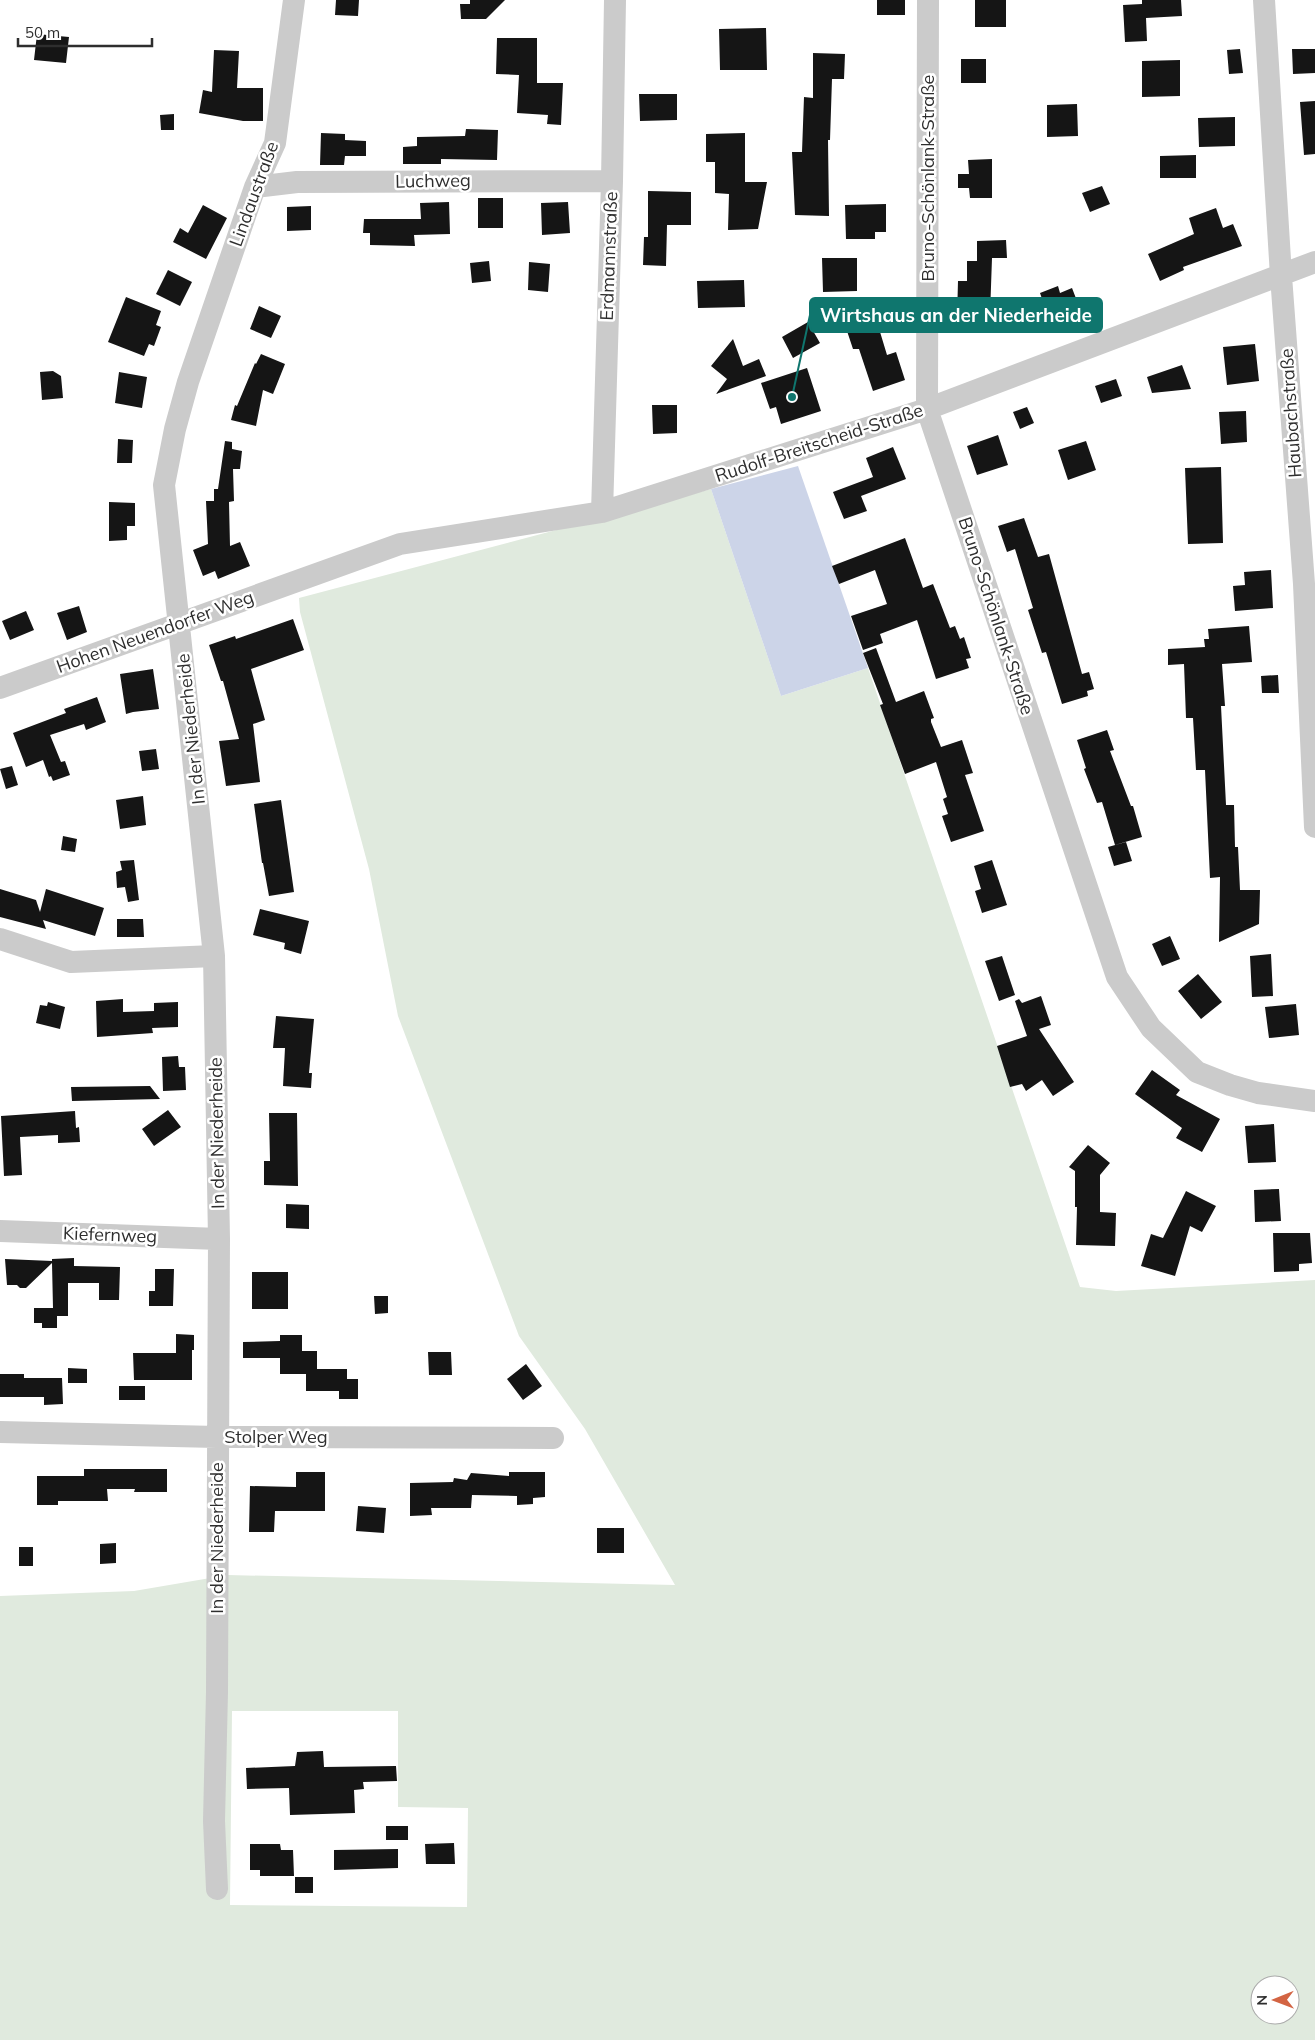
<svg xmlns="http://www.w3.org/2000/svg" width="1315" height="2040" font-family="Mulish,sans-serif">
  <rect width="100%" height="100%" fill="#fff"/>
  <!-- green -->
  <path fill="#e0eade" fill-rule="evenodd" d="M 711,489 L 781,696 L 868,668 L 1080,1287 L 1116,1291 L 1315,1280 L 1315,2040 L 0,2040 L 0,1596 L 134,1591 L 228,1575 L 675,1585 L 585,1429 L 519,1336 L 398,1016 L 369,869 L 300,612 L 299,598 ZM 232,1711 L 398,1711 L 398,1807 L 468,1808 L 467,1907 L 230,1905 ZM 1260,1985 L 1290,1985 L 1290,2015 L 1260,2015 Z"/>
  <!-- water -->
  <path fill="#ccd4e8" d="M 798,466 L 868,668 L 781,696 L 711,489 Z"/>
  <!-- building -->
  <path fill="#151515" d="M 336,0 L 359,0 L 358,16 L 335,15 Z
    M 470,0 L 505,0 L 486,19 L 461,19 L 460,4 L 470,4 Z
    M 877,0 L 905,0 L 905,15 L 877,15 Z
    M 975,0 L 1006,0 L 1006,27 L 975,27 Z
    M 1142,0 L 1181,0 L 1182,16 L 1146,18 L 1147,41 L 1125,42 L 1123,5 L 1142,4 Z
    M 766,28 L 767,70 L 720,70 L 719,29 Z
    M 37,34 L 69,37 L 66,63 L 34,60 Z
    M 497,38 L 537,38 L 537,83 L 563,83 L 561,125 L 547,124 L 548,115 L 517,113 L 519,75 L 496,74 Z
    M 1240,49 L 1243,73 L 1229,74 L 1227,50 Z
    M 1292,49 L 1315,49 L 1315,73 L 1293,74 Z
    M 214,50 L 239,51 L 237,88 L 263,88 L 263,121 L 243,121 L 199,113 L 203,90 L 212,92 Z
    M 813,53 L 845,54 L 844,79 L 832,79 L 830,140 L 828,140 L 829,216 L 795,215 L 792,152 L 802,152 L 804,97 L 813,98 Z
    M 961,59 L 986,59 L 986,83 L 961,83 Z
    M 1180,60 L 1180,96 L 1142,97 L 1142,61 Z
    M 639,94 L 677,94 L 677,120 L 640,121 Z
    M 1315,101 L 1315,154 L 1304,155 L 1300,102 Z
    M 1077,104 L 1078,136 L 1047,137 L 1047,105 Z
    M 174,114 L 174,130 L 161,130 L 160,115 Z
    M 1235,117 L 1235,146 L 1199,147 L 1198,118 Z
    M 466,129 L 498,130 L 497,160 L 441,159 L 441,164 L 403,164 L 403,147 L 417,146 L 417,137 L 465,136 Z
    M 321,133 L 345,134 L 345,140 L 366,141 L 366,156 L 345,156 L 344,165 L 320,165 Z
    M 745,133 L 745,182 L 767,182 L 758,229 L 728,230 L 729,194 L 715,193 L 715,162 L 706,162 L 706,134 Z
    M 1196,155 L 1196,178 L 1160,178 L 1160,156 Z
    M 992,159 L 992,198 L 970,198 L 969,188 L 958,188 L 958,174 L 969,174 L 968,160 Z
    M 1102,186 L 1110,204 L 1090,212 L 1082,193 Z
    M 648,191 L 691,192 L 691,225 L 667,225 L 666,266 L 643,265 L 644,237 L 648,237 Z
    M 478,198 L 503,198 L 503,228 L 478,228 Z
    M 449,202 L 450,234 L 414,235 L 415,246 L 370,245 L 370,233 L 363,233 L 364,219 L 421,219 L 420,203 Z
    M 568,202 L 570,233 L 542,235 L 541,203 Z
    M 886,204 L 886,232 L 875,232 L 875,239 L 846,239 L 845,205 Z
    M 203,205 L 227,218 L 206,259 L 173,242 L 180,228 L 188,233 Z
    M 311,206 L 311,230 L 287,231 L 287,207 Z
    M 1216,208 L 1223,228 L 1233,224 L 1242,246 L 1183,267 L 1184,270 L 1160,281 L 1148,254 L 1194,234 L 1189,218 Z
    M 1006,240 L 1007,258 L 992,258 L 990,315 L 989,315 L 988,319 L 957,318 L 958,281 L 967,281 L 967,261 L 977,261 L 977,241 Z
    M 822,258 L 857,258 L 857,291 L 823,292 Z
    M 489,261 L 491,281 L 472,283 L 470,263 Z
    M 529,262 L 550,264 L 548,292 L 528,290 Z
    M 168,270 L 192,282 L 180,306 L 156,294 Z
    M 744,280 L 745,307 L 698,308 L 697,281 Z
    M 1058,286 L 1060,293 L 1072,288 L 1082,314 L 1051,325 L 1040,293 Z
    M 126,297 L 161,311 L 156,325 L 161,327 L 154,346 L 149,344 L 144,356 L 108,342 Z
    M 259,306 L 281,316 L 271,338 L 250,329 Z
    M 874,312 L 887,355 L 896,352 L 905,380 L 873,391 L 859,349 L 853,349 L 844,322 Z
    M 808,322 L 820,343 L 793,358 L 782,337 Z
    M 733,339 L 743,366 L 759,359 L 766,376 L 716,394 L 727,379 L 711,366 Z
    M 1255,344 L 1259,381 L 1227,385 L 1223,347 Z
    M 261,354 L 285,364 L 273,394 L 263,390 L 256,426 L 231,420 L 235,405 L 237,406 L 255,363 L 256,364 Z
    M 1182,365 L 1191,389 L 1152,393 L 1147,377 Z
    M 807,368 L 821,411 L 781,424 L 776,407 L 770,409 L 761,383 Z
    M 53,371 L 61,376 L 63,398 L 42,400 L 40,372 Z
    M 119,372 L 147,377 L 142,408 L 115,403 Z
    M 1116,379 L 1122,396 L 1101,403 L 1095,386 Z
    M 652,405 L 677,405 L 677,433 L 653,434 Z
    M 1027,407 L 1034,423 L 1020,429 L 1013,412 Z
    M 1246,411 L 1247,442 L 1221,444 L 1219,412 Z
    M 998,435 L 1008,465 L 977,475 L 967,446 Z
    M 118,439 L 133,440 L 132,463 L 117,463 Z
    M 225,441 L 232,442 L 232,449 L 242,451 L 240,469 L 233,469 L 234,501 L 229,502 L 230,546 L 240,542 L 250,566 L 218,579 L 215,571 L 203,576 L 193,550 L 208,544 L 206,501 L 214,501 L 214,489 L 218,489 Z
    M 1086,441 L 1096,470 L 1068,480 L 1058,450 Z
    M 893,447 L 906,479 L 861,496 L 867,511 L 844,519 L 833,492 L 873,477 L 866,458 Z
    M 1221,467 L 1223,543 L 1188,544 L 1185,468 Z
    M 109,502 L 135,503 L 135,526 L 127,526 L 127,540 L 109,541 Z
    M 1024,518 L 1038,557 L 1049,554 L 1082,674 L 1089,672 L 1094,689 L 1087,691 L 1088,696 L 1062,704 L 1046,652 L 1042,653 L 1028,610 L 1033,608 L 1015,549 L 1007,552 L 998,526 Z
    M 905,538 L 923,588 L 933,584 L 950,628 L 955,626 L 960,639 L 964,637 L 971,658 L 966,659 L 969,668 L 936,679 L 917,620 L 880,634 L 883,643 L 863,650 L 851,616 L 887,604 L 875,570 L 839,584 L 832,566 Z
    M 1271,570 L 1273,608 L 1235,611 L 1233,586 L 1245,585 L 1244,572 Z
    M 79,606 L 87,632 L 67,640 L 57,613 Z
    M 26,611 L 34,630 L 10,640 L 2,621 Z
    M 293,619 L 304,650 L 251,669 L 265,720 L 253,724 L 260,782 L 226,786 L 219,741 L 239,739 L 223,681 L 221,681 L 209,645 L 235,636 L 236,639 Z
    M 1249,626 L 1252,662 L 1222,664 L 1225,706 L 1221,706 L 1226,805 L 1234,805 L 1235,847 L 1238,847 L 1240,890 L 1260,890 L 1259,924 L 1219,942 L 1220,877 L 1210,878 L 1205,770 L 1196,770 L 1193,718 L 1186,718 L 1184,664 L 1168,665 L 1168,649 L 1205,647 L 1204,639 L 1209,639 L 1208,629 Z
    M 876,648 L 896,702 L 924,691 L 934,718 L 931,719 L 931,722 L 941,747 L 962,740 L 973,773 L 965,775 L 984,831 L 951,842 L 942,816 L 948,814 L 943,799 L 947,797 L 936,762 L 905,774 L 880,705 L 883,704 L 863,653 Z
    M 153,669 L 159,709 L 133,712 L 126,714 L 120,674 Z
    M 1278,675 L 1279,693 L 1262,693 L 1261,676 Z
    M 97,697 L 106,722 L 86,730 L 84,724 L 50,735 L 61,762 L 65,761 L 70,775 L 53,781 L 51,776 L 49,777 L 43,760 L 26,767 L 13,733 L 66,713 L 64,709 Z
    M 1107,730 L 1114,750 L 1110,751 L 1131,806 L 1133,806 L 1142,837 L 1115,845 L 1102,802 L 1097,803 L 1084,769 L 1086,768 L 1077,740 Z
    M 156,749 L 159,769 L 142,771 L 139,751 Z
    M 12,766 L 18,785 L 6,789 L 0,769 Z
    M 143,796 L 146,825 L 120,829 L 116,800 Z
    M 281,800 L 294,892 L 269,896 L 263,863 L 262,863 L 254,804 Z
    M 63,836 L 77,839 L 75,852 L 61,850 Z
    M 1126,842 L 1132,861 L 1114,866 L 1108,847 Z
    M 134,860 L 139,900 L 128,902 L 125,887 L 117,888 L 116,872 L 122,870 L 120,861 Z
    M 992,860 L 1007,905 L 982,913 L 975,891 L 981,889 L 974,866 Z
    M 0,889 L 36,900 L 40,912 L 46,889 L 104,908 L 95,936 L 43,920 L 46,929 L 0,917 Z
    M 260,909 L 309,921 L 301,954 L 284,949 L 285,943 L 253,935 Z
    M 117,919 L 143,919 L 144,937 L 117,937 Z
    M 1170,936 L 1180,959 L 1162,966 L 1152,944 Z
    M 1271,954 L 1273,996 L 1252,997 L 1250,956 Z
    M 1002,956 L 1015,995 L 999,1001 L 985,961 Z
    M 1198,974 L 1222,1002 L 1201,1019 L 1178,991 Z
    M 1041,996 L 1051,1025 L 1039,1029 L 1074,1082 L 1053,1096 L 1042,1080 L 1026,1091 L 1022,1084 L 1010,1087 L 997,1046 L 1027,1036 L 1015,1001 L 1019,999 L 1022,1003 Z
    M 123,999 L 123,1012 L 154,1011 L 154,1003 L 178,1002 L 178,1027 L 152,1028 L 153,1033 L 97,1037 L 96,1001 Z
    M 48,1002 L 65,1007 L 60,1029 L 36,1023 L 40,1005 L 47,1006 Z
    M 1296,1004 L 1299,1035 L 1269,1038 L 1265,1007 Z
    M 276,1016 L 314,1019 L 309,1073 L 312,1073 L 311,1088 L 283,1086 L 285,1048 L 273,1048 Z
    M 178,1056 L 179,1067 L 185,1067 L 186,1090 L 163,1091 L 162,1057 Z
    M 1152,1070 L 1180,1090 L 1176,1095 L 1220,1119 L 1202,1152 L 1176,1138 L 1182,1128 L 1135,1094 Z
    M 150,1086 L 160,1099 L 72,1101 L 71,1087 Z
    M 168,1110 L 181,1127 L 154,1146 L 142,1129 Z
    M 75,1111 L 76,1128 L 79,1127 L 80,1142 L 58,1143 L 58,1135 L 20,1137 L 22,1175 L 4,1176 L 1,1116 Z
    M 269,1113 L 297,1113 L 298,1186 L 264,1185 L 264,1161 L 270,1161 Z
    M 1274,1124 L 1276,1162 L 1248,1163 L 1245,1126 Z
    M 1088,1145 L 1110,1163 L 1100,1175 L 1100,1212 L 1116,1213 L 1115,1246 L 1076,1245 L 1077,1207 L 1075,1207 L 1075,1171 L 1069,1167 Z
    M 1279,1189 L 1281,1221 L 1255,1222 L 1254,1190 Z
    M 1186,1191 L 1216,1206 L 1202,1232 L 1190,1226 L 1175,1276 L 1141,1266 L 1151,1234 L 1163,1238 Z
    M 286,1204 L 309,1205 L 309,1229 L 286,1228 Z
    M 1273,1233 L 1310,1233 L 1312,1263 L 1299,1264 L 1299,1271 L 1274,1272 Z
    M 74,1258 L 74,1266 L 120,1267 L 119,1300 L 99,1300 L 99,1283 L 68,1283 L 68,1316 L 57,1316 L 57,1328 L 42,1328 L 42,1323 L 34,1323 L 34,1308 L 53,1308 L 52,1263 L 26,1288 L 20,1288 L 17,1285 L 7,1285 L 5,1259 L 52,1261 L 52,1259 Z
    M 155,1269 L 174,1269 L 173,1306 L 149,1306 L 149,1291 L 155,1291 Z
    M 252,1272 L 288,1272 L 288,1309 L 252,1309 Z
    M 374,1296 L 388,1296 L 388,1313 L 375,1314 Z
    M 176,1334 L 194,1335 L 194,1350 L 192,1350 L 192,1380 L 134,1380 L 133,1353 L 176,1353 Z
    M 280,1335 L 302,1335 L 302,1351 L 317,1351 L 317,1369 L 347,1369 L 347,1379 L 358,1379 L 358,1399 L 339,1399 L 339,1391 L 306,1391 L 306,1374 L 280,1374 L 280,1358 L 243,1358 L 243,1342 L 280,1341 Z
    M 428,1352 L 451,1352 L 452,1375 L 429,1375 Z
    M 526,1364 L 542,1386 L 523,1400 L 507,1379 Z
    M 68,1368 L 87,1369 L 87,1383 L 68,1383 Z
    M 0,1374 L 24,1374 L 24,1378 L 62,1378 L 63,1404 L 44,1405 L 44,1397 L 0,1397 Z
    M 119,1386 L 145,1386 L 145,1400 L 119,1400 Z
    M 84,1469 L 167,1469 L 167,1492 L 134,1492 L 135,1489 L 107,1489 L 108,1501 L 58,1501 L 58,1505 L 37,1505 L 37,1476 L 84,1476 Z
    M 296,1472 L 325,1472 L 325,1511 L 275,1511 L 274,1532 L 249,1532 L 250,1486 L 296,1487 Z
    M 509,1472 L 545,1472 L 545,1497 L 533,1498 L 533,1504 L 517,1505 L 517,1496 L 472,1495 L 471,1508 L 431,1508 L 432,1515 L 410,1516 L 410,1483 L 453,1482 L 454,1478 L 467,1480 L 471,1473 L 509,1476 Z
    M 358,1506 L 386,1508 L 384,1533 L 356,1531 Z
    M 597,1528 L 624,1528 L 624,1553 L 597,1553 Z
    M 116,1543 L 116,1563 L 100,1564 L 100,1544 Z
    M 19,1547 L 33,1547 L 33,1566 L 19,1566 Z
    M 323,1751 L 324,1767 L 396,1766 L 397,1781 L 363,1782 L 364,1789 L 354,1790 L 355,1813 L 290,1815 L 289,1788 L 247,1789 L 246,1768 L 295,1766 L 297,1752 Z
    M 386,1826 L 408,1826 L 408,1840 L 386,1840 Z
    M 454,1843 L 455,1864 L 426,1864 L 425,1844 Z
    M 250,1844 L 280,1844 L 281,1850 L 293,1850 L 294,1876 L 260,1876 L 260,1870 L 250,1870 Z
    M 398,1849 L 398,1868 L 334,1870 L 334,1850 Z
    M 295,1877 L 313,1877 L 313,1893 L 295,1893 Z"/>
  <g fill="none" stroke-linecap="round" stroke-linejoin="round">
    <!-- minor -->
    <path stroke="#cbcbcb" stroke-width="22" d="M 928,0 L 927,409 L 1117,977 L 1151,1028 L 1197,1072 L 1230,1085 L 1258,1093 L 1315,1101
      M 1264,0 L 1281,276 L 1304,584 L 1315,827
      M 255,187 L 297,182 L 612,181
      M 602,512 L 612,181 L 615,0
      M 0,688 L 400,544 L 602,512 L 927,409 L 1315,262
      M 0,939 L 71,962 L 214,956
      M 0,1231 L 219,1239
      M 0,1432 L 217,1437 L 553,1438
      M 217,1889 L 214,1821 L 217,1692 L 219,1239 L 214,956 L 164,485 L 175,429 L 188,382 L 255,187 L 275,143 L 294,0"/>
  </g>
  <g text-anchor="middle" stroke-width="5" stroke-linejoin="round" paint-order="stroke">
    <!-- street labels -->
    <g font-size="18" fill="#2e2e2e" stroke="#fff">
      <text transform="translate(928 178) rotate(-90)" y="6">Bruno-Schönlank-Straße</text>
      <text transform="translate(433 181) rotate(-1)" y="6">Luchweg</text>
      <text transform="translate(254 194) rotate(-70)" y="6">Lindaustraße</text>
      <text transform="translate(609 256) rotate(-88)" y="6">Erdmannstraße</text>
      <text transform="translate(1291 413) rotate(-94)" y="6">Haubachstraße</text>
      <text transform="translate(819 443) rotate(-18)" y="6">Rudolf-Breitscheid-Straße</text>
      <text transform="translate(996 616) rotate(72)" y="6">Bruno-Schönlank-Straße</text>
      <text transform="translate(155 632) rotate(-20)" y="6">Hohen Neuendorfer Weg</text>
      <text transform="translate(191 729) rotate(-96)" y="6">In der Niederheide</text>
      <text transform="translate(217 1133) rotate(-91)" y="6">In der Niederheide</text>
      <text transform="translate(110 1235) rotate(2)" y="6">Kiefernweg</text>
      <text x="276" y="1443">Stolper Weg</text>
      <text transform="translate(217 1538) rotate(-90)" y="6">In der Niederheide</text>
    </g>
  </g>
  <!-- callouts -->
  <path fill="none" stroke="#0f766e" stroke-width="2" d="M792 397L810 315"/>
  <circle fill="#0f766e" stroke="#fff" stroke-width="2" cx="792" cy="397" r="5"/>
  <rect fill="#0f766e" stroke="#0f766e" stroke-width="2" x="810" y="298" width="292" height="34" rx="5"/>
  <g font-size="19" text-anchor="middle" font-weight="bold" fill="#fff">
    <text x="956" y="322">Wirtshaus an der Niederheide</text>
  </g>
  <!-- north arrow -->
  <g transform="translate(1275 2000) rotate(269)"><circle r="24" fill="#ffffff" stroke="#ababab"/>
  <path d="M0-4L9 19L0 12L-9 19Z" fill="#d36443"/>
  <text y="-8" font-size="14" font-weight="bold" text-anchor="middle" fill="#2e2e2e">N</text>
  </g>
  <!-- scale -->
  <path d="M18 38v8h134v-8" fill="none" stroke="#2e2e2e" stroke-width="2.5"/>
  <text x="25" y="38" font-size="15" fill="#2e2e2e" stroke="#ffffff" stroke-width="4" paint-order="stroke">50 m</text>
</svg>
